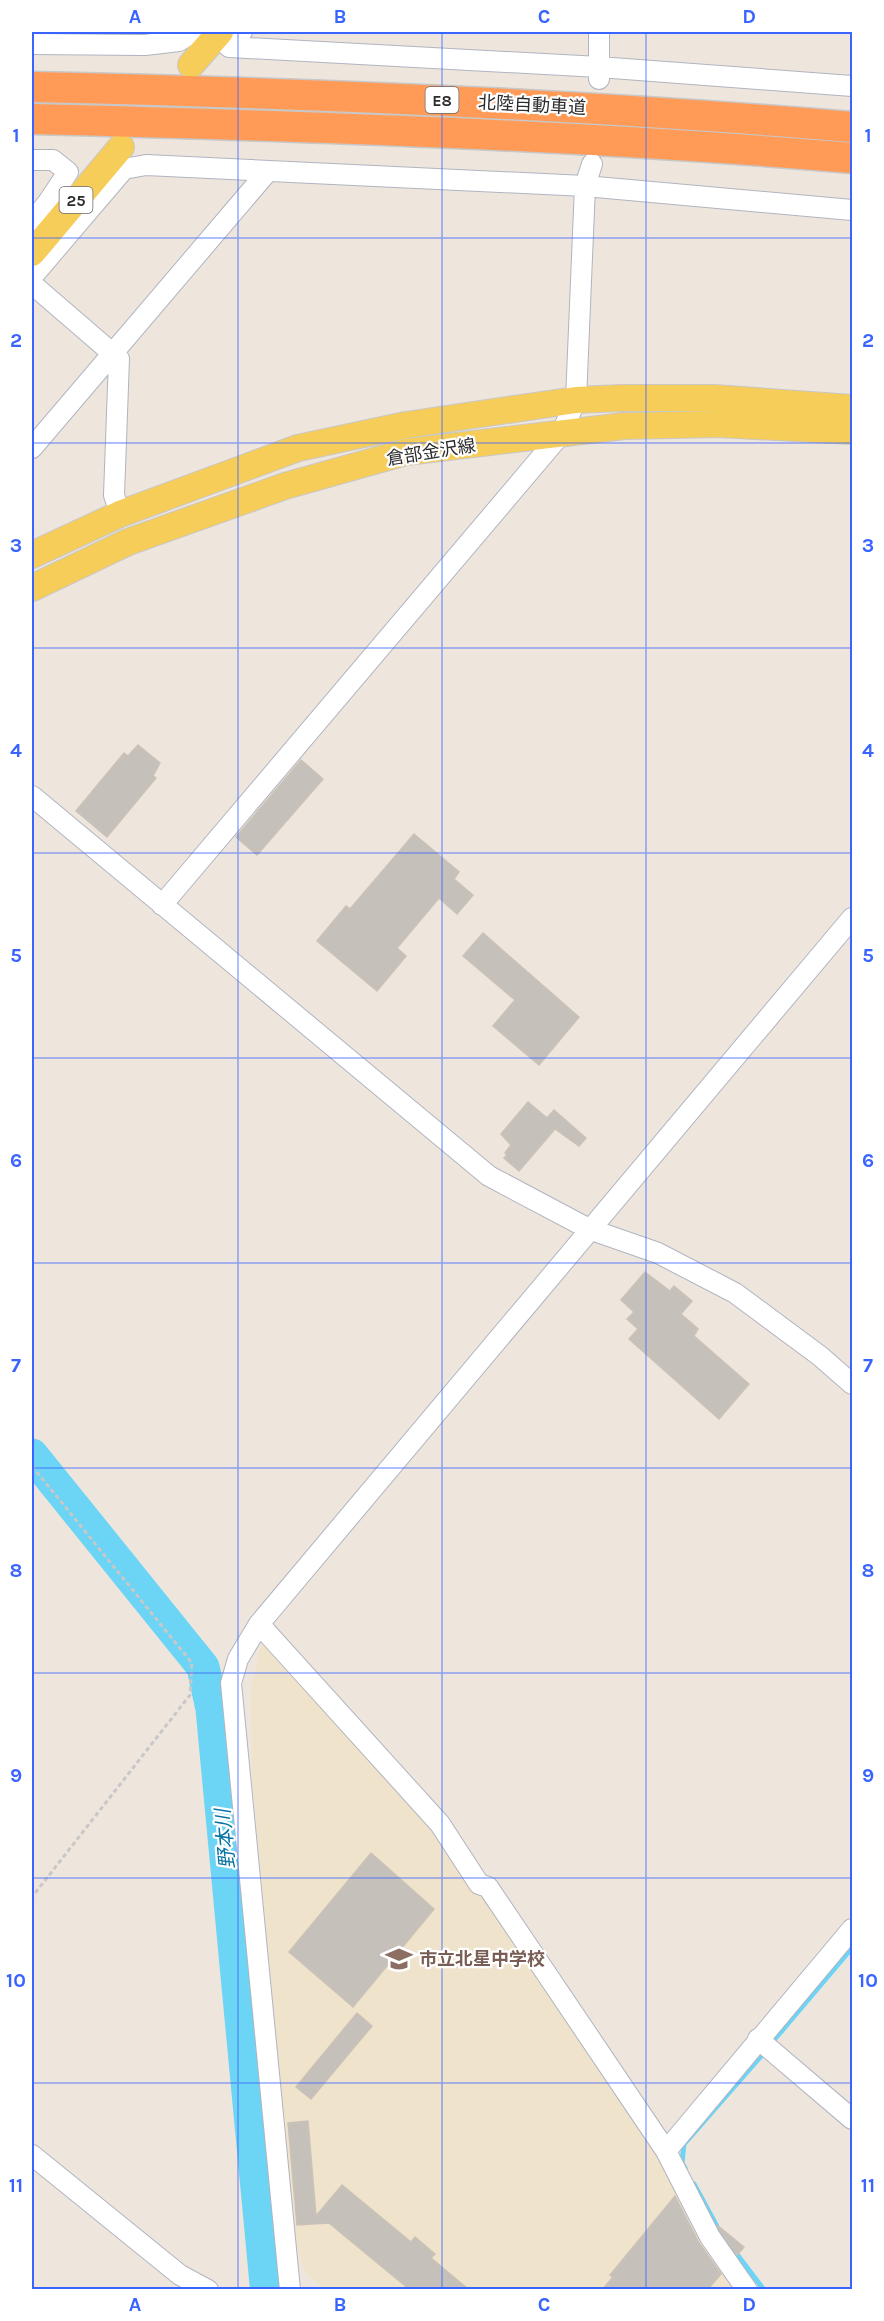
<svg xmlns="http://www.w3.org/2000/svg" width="884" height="2321" font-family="Karla,'Noto Sans JP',sans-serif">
  <rect width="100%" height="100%" fill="#eee6dd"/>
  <!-- education -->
  <path fill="#f0e3cc" d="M 268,1644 L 427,1820 L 483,1894 L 660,2150 L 741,2289 L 326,2290 L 307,2274 L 301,2262 L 295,2237 L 252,1777 L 251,1686 L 261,1645 Z"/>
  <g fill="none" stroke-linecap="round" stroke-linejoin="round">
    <!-- stream -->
    <path stroke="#6cd4f4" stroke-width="5" d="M 774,2040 L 852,1948
      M 685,2168 L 682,2163 L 684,2144 L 761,2056
      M 694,2184 L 720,2232 L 764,2290"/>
    <!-- river -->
    <path stroke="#6cd4f4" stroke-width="33" d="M 32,1455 L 203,1667 L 212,1709 L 266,2284"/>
  </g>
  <!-- building -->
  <path fill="#c6c0ba" stroke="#cac2b7" stroke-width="1.5" d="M 138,745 L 160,763 L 153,776 L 156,778 L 107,837 L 76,811 L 124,753 L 128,756 Z
    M 301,760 L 323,779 L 257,855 L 236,837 Z
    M 414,834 L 459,872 L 454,879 L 473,895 L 457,914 L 439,898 L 397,948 L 406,956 L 377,991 L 317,941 L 346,906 L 350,909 Z
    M 483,933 L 579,1017 L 539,1065 L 493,1026 L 515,1000 L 463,956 Z
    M 528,1102 L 547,1118 L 554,1110 L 586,1138 L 579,1146 L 555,1129 L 519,1171 L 504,1158 L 507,1155 L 505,1153 L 511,1145 L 501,1134 Z
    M 645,1272 L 670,1291 L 674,1286 L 692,1301 L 681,1314 L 698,1329 L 694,1336 L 749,1384 L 719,1419 L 629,1339 L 638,1329 L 627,1319 L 634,1312 L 621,1300 Z
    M 371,1853 L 434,1909 L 353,2007 L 289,1952 Z
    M 357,2013 L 372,2026 L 311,2099 L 296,2087 Z
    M 308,2121 L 316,2216 L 342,2185 L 411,2242 L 415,2237 L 435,2254 L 431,2258 L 468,2289 L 409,2289 L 329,2223 L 297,2225 L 288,2123 Z
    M 675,2196 L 699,2243 L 721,2274 L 708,2289 L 603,2289 L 613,2277 L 610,2275 Z
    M 717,2225 L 744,2247 L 737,2255 L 720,2231 Z"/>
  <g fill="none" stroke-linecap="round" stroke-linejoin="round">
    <defs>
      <path id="minor" d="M 242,32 L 229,47 L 599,67 L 852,86
        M 32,44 L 145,45 L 179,41 L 193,32
        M 599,79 L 599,32
        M 32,160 L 53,160 L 68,172 L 48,202 L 32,222
        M 32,277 L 124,169 L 146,165 L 585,186 L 852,210
        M 32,284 L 119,359 L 114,495 L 120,514
        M 32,448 L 268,171
        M 32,796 L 489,1176 L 589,1229 L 658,1253 L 735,1293 L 820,1356 L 852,1384
        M 162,905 L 561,434 L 576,400 L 585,186 L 592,164
        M 259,1624 L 440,1824 L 479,1884 L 488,1887 L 666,2151 L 710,2237 L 747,2290
        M 758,2039 L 852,2119
        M 666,2151 L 852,1929
        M 32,2155 L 180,2275 L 208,2290
        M 290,2290 L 231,1683 L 238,1659 L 259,1624 L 852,918"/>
      <path id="major" d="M 191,65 L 220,32
        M 32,253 L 121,147
        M 32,555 L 120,514 L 298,448 L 406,425 L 576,400 L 622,398 L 714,398 L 852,408
        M 32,588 L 128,542 L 285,486 L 406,452 L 624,426 L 718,424 L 852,431"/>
      <path id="highway" d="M 32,87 C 306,93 579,104 852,127
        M 32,119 C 305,126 579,135 852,158"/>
    </defs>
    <!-- minor casing -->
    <use href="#minor" stroke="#b1b4c0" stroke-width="22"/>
    <!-- major casing -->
    <use href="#major" stroke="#c8c8c8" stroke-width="28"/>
    <!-- highway casing -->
    <use href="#highway" stroke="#c8c8c8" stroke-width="33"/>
    <!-- path -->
    <path stroke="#c8c8c8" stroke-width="3" stroke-dasharray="4.5 3" stroke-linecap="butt" d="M 32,1466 L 192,1663 L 190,1695 L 32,1897"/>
    <!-- minor -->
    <use href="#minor" stroke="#fff" stroke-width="20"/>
    <!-- major -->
    <use href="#major" stroke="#f7cd59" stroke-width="26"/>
    <!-- highway -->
    <use href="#highway" stroke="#ff9b57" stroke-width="30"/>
  </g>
  <!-- grid -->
  <path fill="none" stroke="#3964ff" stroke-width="1.5" stroke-opacity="0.55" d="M 238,32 L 238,2290M 442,32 L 442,2290M 646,32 L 646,2290M 32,238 L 852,238M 32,443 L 852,443M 32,648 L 852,648M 32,853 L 852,853M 32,1058 L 852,1058M 32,1263 L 852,1263M 32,1468 L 852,1468M 32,1673 L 852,1673M 32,1878 L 852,1878M 32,2083 L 852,2083"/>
  <!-- icons -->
  <defs>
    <symbol id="school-bare" viewBox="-9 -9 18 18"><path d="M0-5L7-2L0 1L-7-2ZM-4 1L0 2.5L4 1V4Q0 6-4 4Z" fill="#8d6e63" stroke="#fff" stroke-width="2.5" paint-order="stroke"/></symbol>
  </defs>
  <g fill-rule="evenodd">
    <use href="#school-bare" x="380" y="1940" width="38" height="38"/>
  </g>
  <g text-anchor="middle" stroke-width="4.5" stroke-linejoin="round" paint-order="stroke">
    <!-- shield labels -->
    <g fill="#fff" stroke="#6b6b6b" stroke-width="1.5">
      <rect x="425.5" y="87" width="33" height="26" rx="4.5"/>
      <rect x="59.5" y="187" width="33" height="26" rx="4.5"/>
    </g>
    <g font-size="16" font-weight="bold" fill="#2c2c2c">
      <text x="442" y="106">E8</text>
      <text x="76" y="206">25</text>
    </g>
    <!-- street labels -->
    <g font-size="18" fill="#2c2c2c" stroke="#fff">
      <text transform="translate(532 105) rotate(3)" y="6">北陸自動車道</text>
      <text transform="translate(431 452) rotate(-9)" y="6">倉部金沢線</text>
    </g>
    <!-- education labels -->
    <g font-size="18" font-weight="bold" fill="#785e54" stroke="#fff" text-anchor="start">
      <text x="419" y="1965">市立北星中学校</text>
    </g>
    <!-- water labels -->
    <g font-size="20" font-style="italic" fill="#0773a4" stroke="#fff">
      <text transform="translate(225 1839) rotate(-95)" y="7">野本川</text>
    </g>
  </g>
  <!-- border -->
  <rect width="884" height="2321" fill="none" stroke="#ffffff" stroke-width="66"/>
  <rect x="33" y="33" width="818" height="2255" fill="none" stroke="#3964ff" stroke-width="2"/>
  <g font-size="20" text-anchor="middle" font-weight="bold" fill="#3964ff">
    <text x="135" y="23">A</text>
    <text x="340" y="23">B</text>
    <text x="544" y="23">C</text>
    <text x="749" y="23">D</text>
    <text x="16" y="142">1</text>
    <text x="868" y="142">1</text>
    <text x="16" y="347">2</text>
    <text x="868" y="347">2</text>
    <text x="16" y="552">3</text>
    <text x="868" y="552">3</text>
    <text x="16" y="757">4</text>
    <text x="868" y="757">4</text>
    <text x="16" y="962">5</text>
    <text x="868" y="962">5</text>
    <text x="16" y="1167">6</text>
    <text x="868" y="1167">6</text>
    <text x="16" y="1372">7</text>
    <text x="868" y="1372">7</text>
    <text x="16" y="1577">8</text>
    <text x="868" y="1577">8</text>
    <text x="16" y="1782">9</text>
    <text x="868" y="1782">9</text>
    <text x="16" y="1987">10</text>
    <text x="868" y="1987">10</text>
    <text x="16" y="2192">11</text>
    <text x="868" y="2192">11</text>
    <text x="135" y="2311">A</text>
    <text x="340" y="2311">B</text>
    <text x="544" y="2311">C</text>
    <text x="749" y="2311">D</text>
  </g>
</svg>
